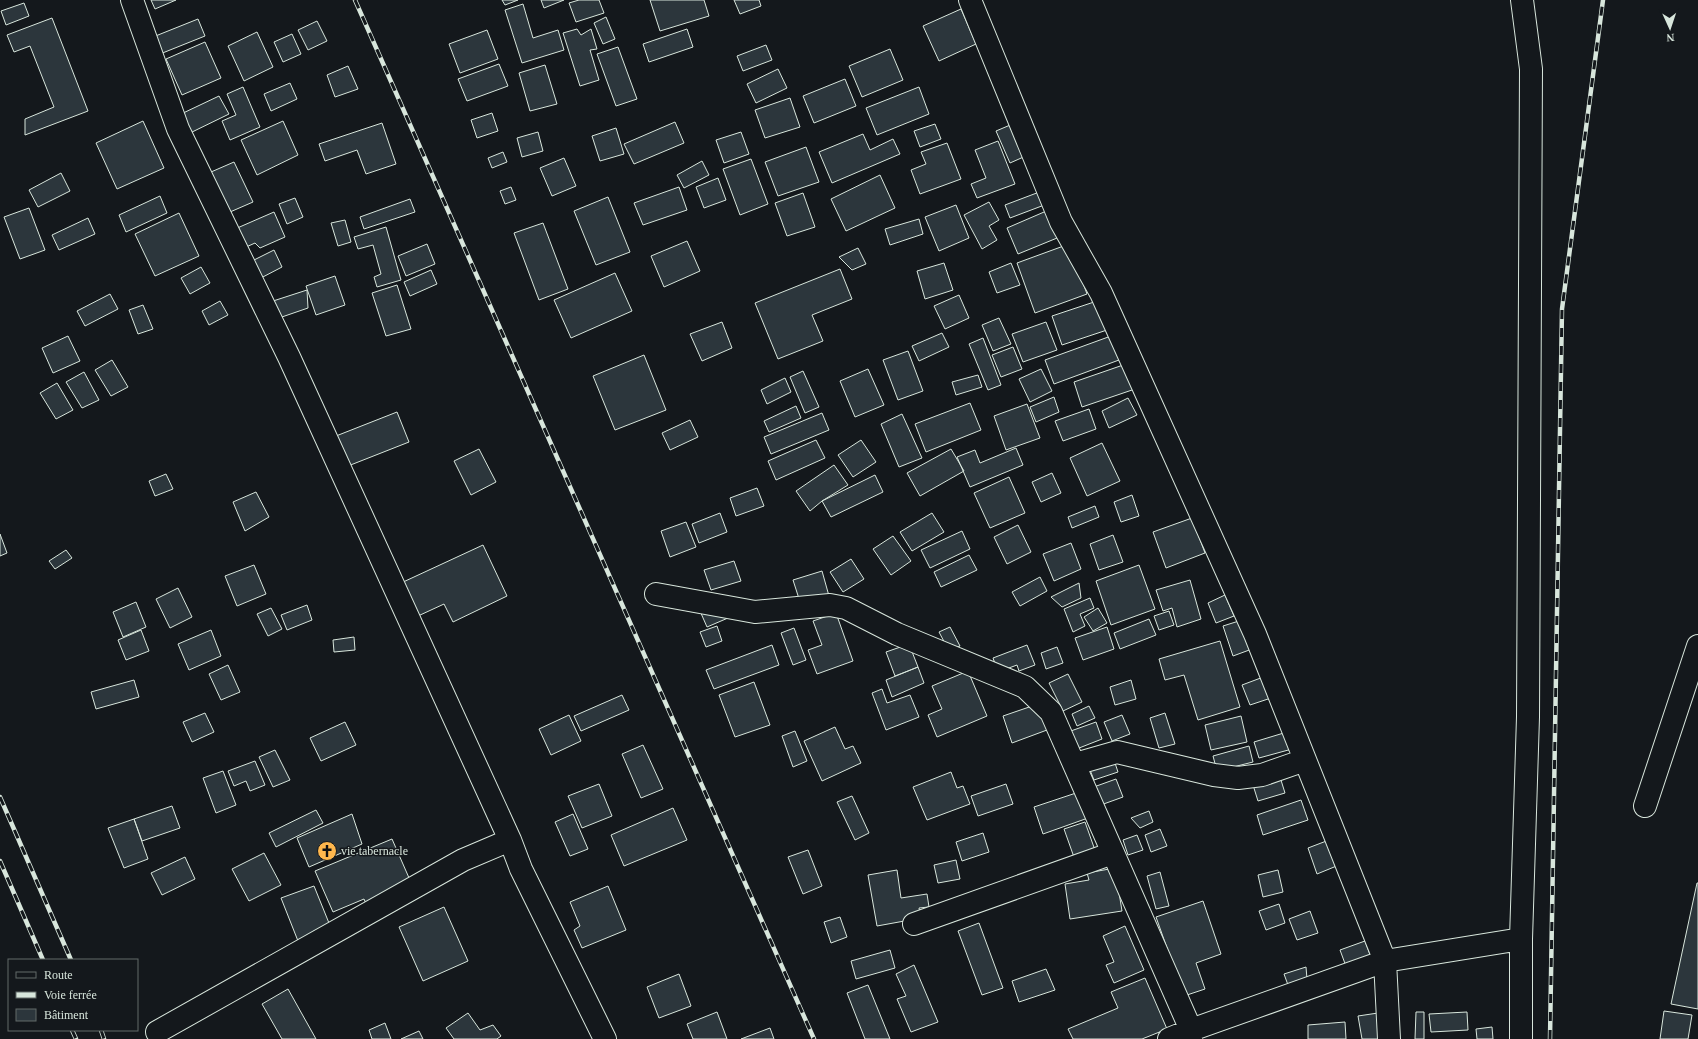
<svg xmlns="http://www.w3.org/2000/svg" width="1698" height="1039" font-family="'Times New Roman',serif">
  <rect width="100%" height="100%" fill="#14181c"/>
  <!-- building -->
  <path fill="#2c363c" stroke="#d8e6dc" d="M 151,0 L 176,0 L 155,9 Z
    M 502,0 L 518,0 L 505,5 Z
    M 541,0 L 564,0 L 544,8 Z
    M 579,0 L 599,0 L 604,13 L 576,22 L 569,3 Z
    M 650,0 L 704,0 L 709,16 L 660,31 Z
    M 734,0 L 759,0 L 761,6 L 740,14 Z
    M 24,3 L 29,16 L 6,25 L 1,11 Z
    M 523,4 L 533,38 L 558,30 L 564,50 L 522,63 L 505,10 Z
    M 961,9 L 976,44 L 939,61 L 923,26 Z
    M 606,17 L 615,39 L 603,44 L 594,23 Z
    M 52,18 L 88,111 L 25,135 L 25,119 L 54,107 L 30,46 L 14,52 L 7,35 Z
    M 198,19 L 205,36 L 160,54 L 153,37 Z
    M 317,21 L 327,41 L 308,50 L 298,30 Z
    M 577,29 L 581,35 L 591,29 L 597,49 L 590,50 L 599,80 L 580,86 L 563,33 Z
    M 687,29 L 693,47 L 649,62 L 643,44 Z
    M 487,30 L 498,59 L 460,73 L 449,44 Z
    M 257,32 L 273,67 L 244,81 L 228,46 Z
    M 292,34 L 301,54 L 283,62 L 274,42 Z
    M 205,42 L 221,78 L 182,95 L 166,59 Z
    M 766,45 L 772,60 L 743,71 L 737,56 Z
    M 618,47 L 637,99 L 616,106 L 597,54 Z
    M 890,49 L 903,80 L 862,97 L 849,66 Z
    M 499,64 L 508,86 L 467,101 L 458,79 Z
    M 545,65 L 557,104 L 530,111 L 519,73 Z
    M 348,66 L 358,89 L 335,97 L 327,75 Z
    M 778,69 L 787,88 L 756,103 L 747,84 Z
    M 845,79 L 856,106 L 814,123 L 803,96 Z
    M 290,83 L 297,99 L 271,111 L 264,94 Z
    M 243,87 L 260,127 L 230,140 L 222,121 L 236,115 L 227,94 Z
    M 919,87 L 929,114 L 877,135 L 866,108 Z
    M 219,96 L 229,114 L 188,134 L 179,115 Z
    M 790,98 L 800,127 L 765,138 L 755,110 Z
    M 492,113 L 498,131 L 477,138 L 471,120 Z
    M 143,121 L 164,168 L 117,189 L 96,143 Z
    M 283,121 L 298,155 L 257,175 L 241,140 Z
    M 675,122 L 684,143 L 634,164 L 624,144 Z
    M 382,123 L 396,164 L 366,174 L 357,150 L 325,161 L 319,144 Z
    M 1015,123 L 1028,155 L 1010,163 L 996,131 Z
    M 935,124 L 941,139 L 920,147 L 914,131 Z
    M 616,128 L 624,154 L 600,161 L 592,136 Z
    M 538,132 L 543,151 L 522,157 L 517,138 Z
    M 741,132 L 749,154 L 724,163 L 716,140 Z
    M 863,134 L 870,150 L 893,139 L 900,154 L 832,183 L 819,152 Z
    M 998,141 L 1015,184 L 977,198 L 971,184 L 986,178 L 975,150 Z
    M 947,143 L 961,179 L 920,194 L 911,170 L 926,164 L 921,152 Z
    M 806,147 L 819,182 L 778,196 L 765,162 Z
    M 503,152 L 507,162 L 492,168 L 488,158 Z
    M 564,158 L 576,186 L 552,196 L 540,168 Z
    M 751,159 L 768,204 L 740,215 L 723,169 Z
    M 702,161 L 709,175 L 684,188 L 677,175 Z
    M 234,162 L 253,202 L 230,212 L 211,172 Z
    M 61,173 L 70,191 L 38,207 L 29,190 Z
    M 880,175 L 895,208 L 846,231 L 831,199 Z
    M 718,178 L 726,200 L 704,208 L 696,187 Z
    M 511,187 L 516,200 L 505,204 L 500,191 Z
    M 679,187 L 687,210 L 643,225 L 634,203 Z
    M 1042,191 L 1047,204 L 1010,218 L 1005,205 Z
    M 803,193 L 815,227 L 787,236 L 775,203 Z
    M 160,196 L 167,213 L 126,232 L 119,215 Z
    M 608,197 L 630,252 L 596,265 L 574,211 Z
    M 295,198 L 303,217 L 287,224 L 279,204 Z
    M 410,199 L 415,212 L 364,229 L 360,217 Z
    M 989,202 L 999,220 L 989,226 L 997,240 L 982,249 L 964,215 Z
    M 956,205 L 969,238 L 939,251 L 925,217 Z
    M 29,208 L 45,250 L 20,259 L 4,217 Z
    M 1051,209 L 1062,236 L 1018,254 L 1007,228 Z
    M 274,212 L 285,237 L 260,248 L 255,243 L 244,248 L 235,229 Z
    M 179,213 L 199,256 L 155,276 L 135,234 Z
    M 88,218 L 95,234 L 59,250 L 52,235 Z
    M 919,219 L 923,234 L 890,245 L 885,229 Z
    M 345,220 L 351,242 L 338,246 L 331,223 Z
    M 543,223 L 568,289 L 539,300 L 514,233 Z
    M 386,227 L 401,280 L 377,287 L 374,277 L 381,274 L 373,245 L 358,249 L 354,237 Z
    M 687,241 L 700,271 L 664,287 L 651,256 Z
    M 427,244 L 435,264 L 406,276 L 398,256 Z
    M 1069,244 L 1087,294 L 1035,313 L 1017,263 Z
    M 858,248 L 866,264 L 852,270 L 839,257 Z
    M 274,250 L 282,267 L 259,279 L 250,262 Z
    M 944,263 L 953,290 L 925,299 L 917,271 Z
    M 1011,263 L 1020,285 L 997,293 L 989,272 Z
    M 201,267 L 210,283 L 190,294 L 181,278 Z
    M 840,269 L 852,299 L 812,315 L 823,341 L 778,359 L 755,303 Z
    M 431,270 L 437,284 L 410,296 L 404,282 Z
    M 615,273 L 632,311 L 571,338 L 554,300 Z
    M 335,276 L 345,305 L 316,315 L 306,286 Z
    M 397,285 L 411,329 L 386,336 L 372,293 Z
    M 307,290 L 308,308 L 276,319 L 270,302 Z
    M 110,294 L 118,309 L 85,326 L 77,311 Z
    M 959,295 L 969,318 L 945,329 L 934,306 Z
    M 220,301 L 228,315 L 209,325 L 202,311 Z
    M 1097,301 L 1107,330 L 1062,345 L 1052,316 Z
    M 143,305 L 153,329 L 138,334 L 129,310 Z
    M 999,318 L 1011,344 L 993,351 L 982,325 Z
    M 722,322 L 732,348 L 702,361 L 690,334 Z
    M 1046,322 L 1057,350 L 1023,362 L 1012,334 Z
    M 942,333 L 949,347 L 919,361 L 912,346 Z
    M 68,336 L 80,361 L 53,373 L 42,348 Z
    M 1111,336 L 1119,360 L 1054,384 L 1045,360 Z
    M 983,338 L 1001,385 L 988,390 L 969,344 Z
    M 1013,347 L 1022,369 L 1001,377 L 992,355 Z
    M 908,351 L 923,391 L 898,400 L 883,360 Z
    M 644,355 L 666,410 L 615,430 L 593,376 Z
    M 112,360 L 128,387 L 111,396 L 95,370 Z
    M 1126,364 L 1135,389 L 1082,407 L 1074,382 Z
    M 868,369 L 884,405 L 855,417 L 840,381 Z
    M 1041,369 L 1052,391 L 1030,402 L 1019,379 Z
    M 803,371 L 819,407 L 805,413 L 790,377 Z
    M 84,372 L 99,400 L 82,408 L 66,382 Z
    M 978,375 L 982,387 L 956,395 L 952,382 Z
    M 785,378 L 791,392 L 767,404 L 761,390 Z
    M 57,383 L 73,410 L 56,419 L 40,393 Z
    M 1054,397 L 1059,412 L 1036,422 L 1030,407 Z
    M 1128,398 L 1137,415 L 1109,428 L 1102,411 Z
    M 970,403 L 981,430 L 926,452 L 915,424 Z
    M 1027,404 L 1040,438 L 1006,450 L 994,416 Z
    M 796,406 L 801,418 L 769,432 L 764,421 Z
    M 1089,409 L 1096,429 L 1063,441 L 1055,421 Z
    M 397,412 L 409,442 L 348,466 L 336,436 Z
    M 822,413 L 829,430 L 771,454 L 764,437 Z
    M 902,414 L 922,458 L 899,467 L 881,424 Z
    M 690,420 L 698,437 L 670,450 L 662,433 Z
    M 816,440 L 825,458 L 776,480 L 768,461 Z
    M 861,440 L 876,462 L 853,477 L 838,455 Z
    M 1102,443 L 1120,481 L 1087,496 L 1070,458 Z
    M 1016,448 L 1023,465 L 970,487 L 957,457 L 975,450 L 980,463 Z
    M 479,449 L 496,482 L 471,495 L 454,461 Z
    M 951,449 L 964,471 L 920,496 L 907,473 Z
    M 834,465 L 848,485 L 822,501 L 810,511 L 796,491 Z
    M 1052,473 L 1061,493 L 1041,502 L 1032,482 Z
    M 166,474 L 173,489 L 155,496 L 149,481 Z
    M 875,475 L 883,492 L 831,517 L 822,501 Z
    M 1009,477 L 1025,513 L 990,528 L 974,493 Z
    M 757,488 L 764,506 L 736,516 L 730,498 Z
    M 256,492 L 269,517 L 245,531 L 233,502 Z
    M 1132,495 L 1139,516 L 1121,522 L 1114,502 Z
    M 1095,506 L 1099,517 L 1072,528 L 1068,517 Z
    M 720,513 L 727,532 L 699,543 L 692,524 Z
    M 932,513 L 944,532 L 912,551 L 900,532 Z
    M 1192,518 L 1205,553 L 1166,568 L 1153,532 Z
    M 686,522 L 696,547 L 670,557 L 661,531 Z
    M 1018,525 L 1031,552 L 1007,564 L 994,537 Z
    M 962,531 L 970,549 L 930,568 L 921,550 Z
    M 0,534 L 7,553 L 0,556 Z
    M 1113,535 L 1123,562 L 1099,570 L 1090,544 Z
    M 893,536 L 911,561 L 891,575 L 873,549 Z
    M 1071,543 L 1081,569 L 1054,581 L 1043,554 Z
    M 483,545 L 507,596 L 453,622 L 444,604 L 418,616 L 401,583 Z
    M 66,550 L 72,558 L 55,569 L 49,561 Z
    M 969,555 L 977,570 L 941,587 L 934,572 Z
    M 851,559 L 864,579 L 843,592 L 830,572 Z
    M 734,561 L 741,581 L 711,590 L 704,570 Z
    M 254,565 L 266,594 L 237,606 L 225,576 Z
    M 1139,565 L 1155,609 L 1111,625 L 1096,581 Z
    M 822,571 L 829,596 L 801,605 L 793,580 Z
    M 1040,577 L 1047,591 L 1020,606 L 1012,592 Z
    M 1190,580 L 1201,619 L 1177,627 L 1172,608 L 1163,611 L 1156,590 Z
    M 1079,583 L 1081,598 L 1062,607 L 1051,597 Z
    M 178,588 L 192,617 L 170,628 L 156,599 Z
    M 1225,595 L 1234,616 L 1216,623 L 1208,603 Z
    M 1090,598 L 1094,608 L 1080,614 L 1085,626 L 1073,632 L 1064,609 Z
    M 136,602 L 146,627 L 123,637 L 113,612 Z
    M 307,605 L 312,620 L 287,630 L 281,615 Z
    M 271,608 L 282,629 L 268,636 L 257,614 Z
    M 1098,608 L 1107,623 L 1093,631 L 1084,617 Z
    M 700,611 L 728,618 L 707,627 Z
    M 1169,611 L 1174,625 L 1159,630 L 1154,616 Z
    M 836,613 L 853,661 L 817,674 L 808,650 L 822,645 L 813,621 Z
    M 1149,619 L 1156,635 L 1120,649 L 1114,633 Z
    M 1242,620 L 1252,649 L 1233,656 L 1223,626 Z
    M 717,626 L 722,641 L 706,647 L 700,632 Z
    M 950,627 L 960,646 L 949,651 L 939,632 Z
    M 1107,627 L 1114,649 L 1083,660 L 1075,638 Z
    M 794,628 L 806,660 L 793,665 L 781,633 Z
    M 141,630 L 149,651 L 126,660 L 118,640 Z
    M 211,630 L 221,656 L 189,670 L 178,644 Z
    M 354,637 L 355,650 L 334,652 L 333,640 Z
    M 1220,641 L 1240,707 L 1198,720 L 1184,675 L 1165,680 L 1159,659 Z
    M 909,644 L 918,667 L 895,676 L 886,652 Z
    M 772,645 L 779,665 L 714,689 L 706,670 Z
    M 1027,645 L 1035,665 L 1019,671 L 1017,665 L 998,672 L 993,658 Z
    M 1057,647 L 1063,663 L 1046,669 L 1041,653 Z
    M 228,665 L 240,692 L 221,700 L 209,674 Z
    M 918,667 L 924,683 L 892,697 L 886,680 Z
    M 968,671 L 987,716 L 937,737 L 928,715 L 942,709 L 932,686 Z
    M 1068,674 L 1082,702 L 1063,711 L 1049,683 Z
    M 1266,676 L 1274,697 L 1250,705 L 1242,685 Z
    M 134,680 L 139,697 L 96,709 L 91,692 Z
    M 1131,680 L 1136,699 L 1115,705 L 1110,687 Z
    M 754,682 L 770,725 L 735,737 L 719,695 Z
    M 882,689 L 887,703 L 910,695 L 919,717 L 886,730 L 872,693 Z
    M 622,695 L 629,710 L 581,731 L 574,716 Z
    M 1038,704 L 1047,730 L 1012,743 L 1003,716 Z
    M 1089,706 L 1095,718 L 1077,726 L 1072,714 Z
    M 205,713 L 214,732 L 192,742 L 183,722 Z
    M 1165,713 L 1175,744 L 1159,748 L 1150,718 Z
    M 569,715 L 581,741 L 551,755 L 539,729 Z
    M 1122,715 L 1130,734 L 1112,741 L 1104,722 Z
    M 1241,716 L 1247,742 L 1211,750 L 1205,725 Z
    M 345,722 L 356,745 L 321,761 L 310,738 Z
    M 1096,722 L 1102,739 L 1074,750 L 1068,732 Z
    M 835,727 L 845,749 L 853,746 L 861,763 L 822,781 L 804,741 Z
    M 795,731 L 807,761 L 793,767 L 782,736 Z
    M 1287,732 L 1292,749 L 1259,758 L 1254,742 Z
    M 643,745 L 663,789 L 641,798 L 622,754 Z
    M 1249,746 L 1253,762 L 1217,771 L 1213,756 Z
    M 275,750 L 290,780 L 273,787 L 259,757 Z
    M 1113,757 L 1118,772 L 1094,780 L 1088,765 Z
    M 255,761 L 265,785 L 250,791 L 246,781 L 234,786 L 228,771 Z
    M 223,771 L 236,805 L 216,813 L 203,778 Z
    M 951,772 L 957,788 L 963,786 L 970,804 L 927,820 L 913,787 Z
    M 1280,777 L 1285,793 L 1258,801 L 1253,785 Z
    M 1116,779 L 1123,797 L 1098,806 L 1091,788 Z
    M 599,784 L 612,816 L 582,828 L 568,796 Z
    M 1006,784 L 1013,804 L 978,816 L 971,796 Z
    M 1079,792 L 1088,818 L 1043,834 L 1034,807 Z
    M 852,796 L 869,833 L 855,840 L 837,802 Z
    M 1301,800 L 1308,820 L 1263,835 L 1257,815 Z
    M 172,806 L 180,828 L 142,841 L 134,819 Z
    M 673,808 L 687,840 L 624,866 L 611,835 Z
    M 316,810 L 323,823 L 276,847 L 269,833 Z
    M 1149,811 L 1153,822 L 1140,828 L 1131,818 Z
    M 352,814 L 362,844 L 309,867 L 297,838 Z
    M 573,814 L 588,849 L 570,856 L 555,822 Z
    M 134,819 L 148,859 L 124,868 L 108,828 Z
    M 1085,822 L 1096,853 L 1075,860 L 1064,829 Z
    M 1160,829 L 1167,846 L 1151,852 L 1145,835 Z
    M 983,833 L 989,852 L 962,861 L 956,842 Z
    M 1137,835 L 1143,850 L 1128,855 L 1123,840 Z
    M 392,839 L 413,887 L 367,906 L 364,899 L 333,912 L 315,871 Z
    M 1329,840 L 1339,865 L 1317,874 L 1308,848 Z
    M 808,850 L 822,886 L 803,894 L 788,857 Z
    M 264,853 L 281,885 L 249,901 L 232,869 Z
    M 185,857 L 195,879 L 162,895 L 151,873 Z
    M 956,860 L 960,879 L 938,883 L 934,865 Z
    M 1115,868 L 1122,911 L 1070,919 L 1065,884 L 1089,880 L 1087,873 Z
    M 897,870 L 901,898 L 927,894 L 929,907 L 919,908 L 921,918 L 877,926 L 868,875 Z
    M 1278,870 L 1283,892 L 1263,897 L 1258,875 Z
    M 1160,872 L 1169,906 L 1156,909 L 1147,876 Z
    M 1697,883 L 1698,883 L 1698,1009 L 1671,1004 Z
    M 314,886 L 331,928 L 298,941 L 281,898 Z
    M 608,886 L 626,930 L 582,948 L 574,930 L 580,926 L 570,902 Z
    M 1203,901 L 1221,954 L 1196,963 L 1205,989 L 1184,996 L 1156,917 Z
    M 1279,904 L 1285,923 L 1266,930 L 1259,911 Z
    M 444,907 L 468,961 L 423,981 L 399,927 Z
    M 1310,911 L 1318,933 L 1297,940 L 1289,919 Z
    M 840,917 L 847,937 L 831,943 L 824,922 Z
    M 979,923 L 1003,988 L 982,995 L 958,931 Z
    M 1125,926 L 1144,970 L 1114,983 L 1106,965 L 1114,962 L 1103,936 Z
    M 1365,941 L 1372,960 L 1347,969 L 1340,950 Z
    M 890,950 L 895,968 L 856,979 L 851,961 Z
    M 914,965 L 938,1022 L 911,1032 L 897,999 L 906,996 L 896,974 Z
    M 1306,967 L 1307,979 L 1288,985 L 1284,974 Z
    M 1046,969 L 1055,990 L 1019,1002 L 1012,981 Z
    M 679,974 L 691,1006 L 659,1018 L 647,987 Z
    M 1145,978 L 1167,1029 L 1142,1039 L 1073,1039 L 1068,1029 L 1118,1008 L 1111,992 Z
    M 868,985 L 890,1039 L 865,1039 L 847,993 Z
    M 288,989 L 316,1039 L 282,1039 L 262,1004 Z
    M 1664,1011 L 1692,1015 L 1688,1039 L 1660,1039 Z
    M 717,1012 L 727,1039 L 693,1039 L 687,1024 Z
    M 1416,1012 L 1424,1012 L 1424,1039 L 1415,1039 Z
    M 1467,1012 L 1468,1030 L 1431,1032 L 1429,1014 Z
    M 468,1013 L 480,1030 L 493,1025 L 501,1036 L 497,1039 L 454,1039 L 446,1028 Z
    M 1378,1013 L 1382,1039 L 1362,1039 L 1358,1016 Z
    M 1345,1022 L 1346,1039 L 1308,1039 L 1308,1025 Z
    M 385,1023 L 391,1039 L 372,1039 L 369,1030 Z
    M 1492,1027 L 1493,1039 L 1477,1039 L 1476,1029 Z
    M 770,1028 L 774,1039 L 741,1039 Z
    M 419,1031 L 423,1039 L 401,1039 Z"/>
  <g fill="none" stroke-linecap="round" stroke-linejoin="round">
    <defs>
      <path id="street" d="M 132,0 L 178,129 L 289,357 L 510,840 L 521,869 L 605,1039
        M 970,0 L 1061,222 L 1101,293 L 1255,634 L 1385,961 L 1389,1039
        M 656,594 L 755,612 L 830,605 L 846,608 L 897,634 L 1025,687 L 1051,712 L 1191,1030 L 1191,1039
        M 1075,764 L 1117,752 L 1214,775 L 1238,778 L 1262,775 L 1305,760
        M 1645,806 L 1698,646
        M 914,924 L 1113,853
        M 157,1032 L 463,860 L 510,840
        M 1169,1039 L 1191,1030 L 1385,961 L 1521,939
        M 1521,1039 L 1521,939 L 1528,717 L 1531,69 L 1522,0"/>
    </defs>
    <!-- street casing -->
    <use href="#street" stroke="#d8e6dc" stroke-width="24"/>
    <!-- street -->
    <use href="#street" stroke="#14181c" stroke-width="22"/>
    <defs>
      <path id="rail" d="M 355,0 L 814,1039
        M 0,797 L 71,960
        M 0,861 L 43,960
        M 72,1030 L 76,1039
        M 101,1030 L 104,1039
        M 1550,1039 L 1562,309 L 1603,0"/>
    </defs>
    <!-- rail casing -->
    <use href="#rail" stroke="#d8e6dc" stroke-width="4.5"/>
    <!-- rail -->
    <use href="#rail" stroke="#14181c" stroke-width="3" stroke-dasharray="9" stroke-linecap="butt"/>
  </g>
  <!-- icons -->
  <defs>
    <symbol id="church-disc" viewBox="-11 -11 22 22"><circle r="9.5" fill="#ffb74d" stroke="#14181c"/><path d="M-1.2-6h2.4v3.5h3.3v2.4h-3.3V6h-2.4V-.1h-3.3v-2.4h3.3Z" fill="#111"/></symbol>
  </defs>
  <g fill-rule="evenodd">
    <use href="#church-disc" x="316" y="840" width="22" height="22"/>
  </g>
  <g text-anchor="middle" stroke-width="3" stroke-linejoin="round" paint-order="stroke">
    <!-- poi labels -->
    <g font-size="12" fill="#d8e6dc" stroke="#14181c" text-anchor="start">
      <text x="341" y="855">vie tabernacle</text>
    </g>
  </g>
  <!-- legend -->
  <rect x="8" y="959" width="130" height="72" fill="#14181c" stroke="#626a69"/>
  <rect x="16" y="972" width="20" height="6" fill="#14181c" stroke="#626a69"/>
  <text x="44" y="979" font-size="12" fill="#d8e6dc">Route</text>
  <rect x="16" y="992" width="20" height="6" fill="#d8e6dc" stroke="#626a69"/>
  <text x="44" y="999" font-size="12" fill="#d8e6dc">Voie ferrée</text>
  <rect x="16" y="1009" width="20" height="12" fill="#2c363c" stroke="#626a69"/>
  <text x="44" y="1019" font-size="12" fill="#d8e6dc">Bâtiment</text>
  <!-- north arrow -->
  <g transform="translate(1670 28) rotate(177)" stroke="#14181c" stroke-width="3" paint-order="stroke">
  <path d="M0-3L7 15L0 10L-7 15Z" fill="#d8e6dc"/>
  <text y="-6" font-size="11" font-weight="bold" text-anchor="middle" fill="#d8e6dc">N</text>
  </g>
</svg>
